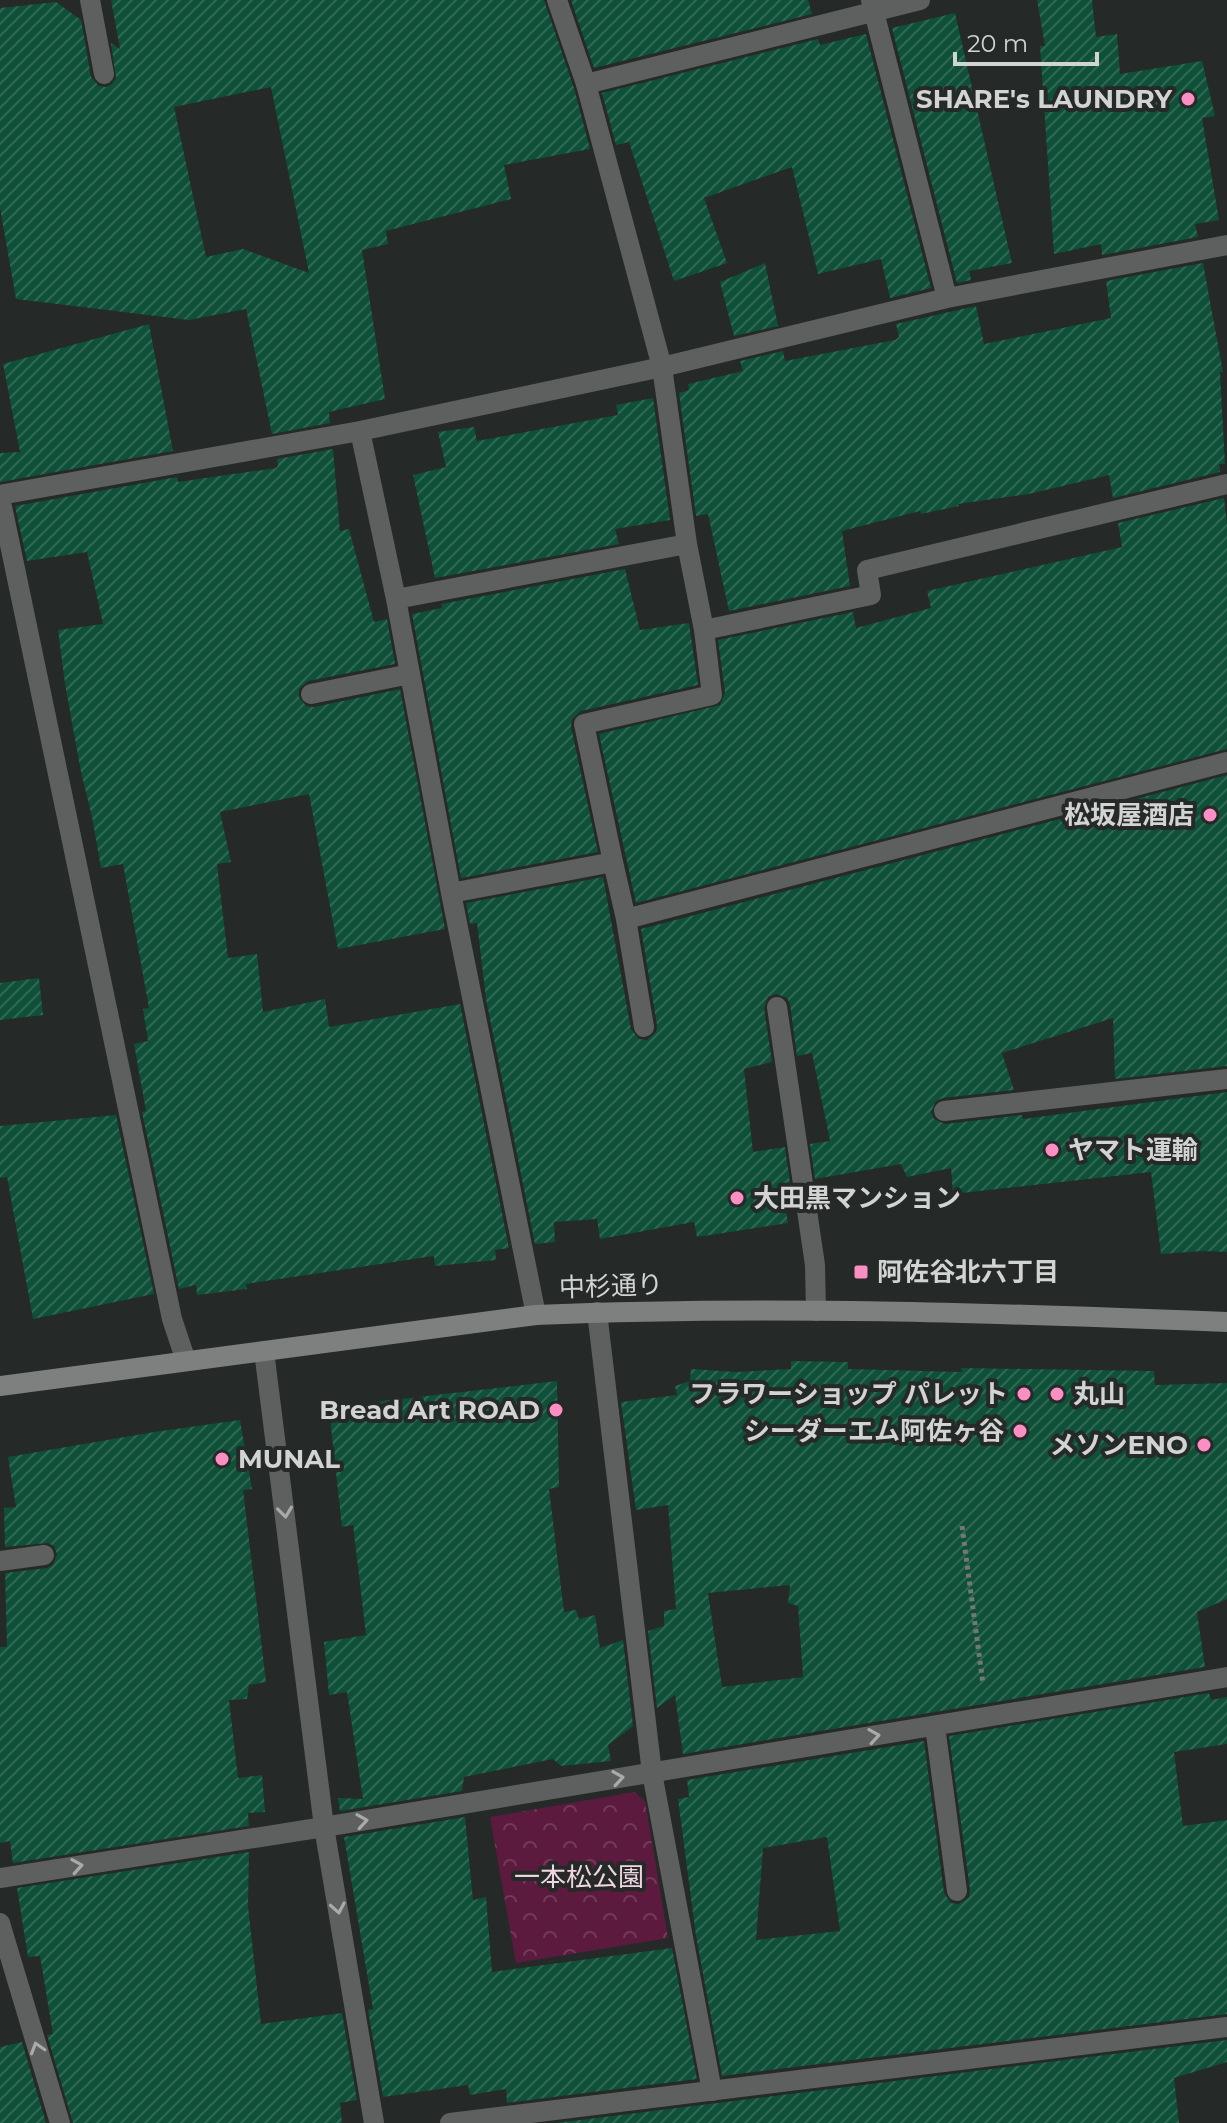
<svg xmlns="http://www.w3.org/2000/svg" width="1227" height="2123" font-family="Montserrat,'Noto Sans JP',sans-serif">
  <defs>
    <pattern id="forest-crowns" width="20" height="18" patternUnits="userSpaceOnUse" patternTransform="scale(2)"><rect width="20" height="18" fill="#5d1a3f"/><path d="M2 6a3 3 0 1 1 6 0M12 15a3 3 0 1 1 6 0" fill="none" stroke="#733a5a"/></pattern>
    <pattern id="building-hatch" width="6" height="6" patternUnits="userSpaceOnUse" patternTransform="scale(2)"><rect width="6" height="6" fill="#0e5038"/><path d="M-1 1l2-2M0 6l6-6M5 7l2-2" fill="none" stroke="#306854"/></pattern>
  </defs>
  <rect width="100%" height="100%" fill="#252927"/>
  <!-- forest -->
  <path fill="url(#forest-crowns)" d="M 634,1792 L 645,1801 L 668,1938 L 516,1963 L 490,1817 Z"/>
  <!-- building -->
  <path fill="url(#building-hatch)" fill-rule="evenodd" d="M 111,0 L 544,0 L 574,88 L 590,149 L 504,165 L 511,199 L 386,231 L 388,244 L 362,250 L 385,399 L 329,412 L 330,423 L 272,434 L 246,309 L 189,320 L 16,299 L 0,208 L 0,8 L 56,2 L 81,20 L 91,77 L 99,86 L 106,87 L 112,84 L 116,78 L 111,43 L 120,49 ZM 271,87 L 309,273 L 243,249 L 206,257 L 174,107 Z
    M 571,0 L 808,0 L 812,14 L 594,68 Z
    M 1037,0 L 1092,0 L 1096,37 L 1117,34 L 1120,74 L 1202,61 L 1215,116 L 1202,118 L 1219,220 L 1195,224 L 1198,237 L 1102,255 L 1101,244 L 1054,254 L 1040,46 L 1045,46 Z
    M 955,13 L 1012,263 L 969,271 L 971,280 L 957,283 L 892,28 Z
    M 866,34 L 931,288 L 890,298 L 881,259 L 818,274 L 792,167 L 704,198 L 727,263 L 674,281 L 629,142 L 616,145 L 602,93 L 818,39 L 820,45 Z
    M 765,263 L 778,326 L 734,336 L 720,282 Z
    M 1203,263 L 1223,372 L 1220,372 L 1225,464 L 1219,464 L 1220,472 L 1113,498 L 1109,475 L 1029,494 L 958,504 L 959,506 L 921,514 L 920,511 L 842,531 L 850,586 L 729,611 L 708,514 L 696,516 L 679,393 L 689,390 L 688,384 L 743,371 L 740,361 L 783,351 L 785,361 L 895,340 L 899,337 L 896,324 L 976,306 L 984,344 L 1111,318 L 1106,281 Z
    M 149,324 L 173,451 L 0,482 L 0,453 L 20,452 L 3,364 Z
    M 653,398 L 670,520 L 615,529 L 619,544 L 435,578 L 413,475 L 446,467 L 438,432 L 474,427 L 477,441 L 618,415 L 616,405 Z
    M 333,449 L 340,531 L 349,529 L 374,622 L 387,619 L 395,664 L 308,681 L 299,689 L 299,697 L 306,706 L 314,707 L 400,689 L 445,929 L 338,949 L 309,794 L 220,812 L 231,862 L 217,864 L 228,958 L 257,954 L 263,1012 L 325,999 L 329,1027 L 460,1004 L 509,1248 L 495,1250 L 496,1260 L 435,1266 L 434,1256 L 246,1284 L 247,1289 L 197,1295 L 196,1285 L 179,1289 L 142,1112 L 146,1111 L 134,1044 L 148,1041 L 143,1009 L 149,1008 L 123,864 L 101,868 L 92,817 L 81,772 L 65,684 L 58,630 L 103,624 L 87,552 L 27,561 L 15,506 L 177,477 L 178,482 L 276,468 L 278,465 L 277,459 Z
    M 1224,498 L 1227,524 L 1227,749 L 636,903 L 599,734 L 720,705 L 725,693 L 718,640 L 853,612 L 856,628 L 931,608 L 927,591 L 1122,547 L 1118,523 Z
    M 625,569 L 640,630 L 689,623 L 698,685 L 581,711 L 572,719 L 571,727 L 598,852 L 461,878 L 412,614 L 442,608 L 441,604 Z
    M 1227,775 L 1227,1066 L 1115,1079 L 1113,1018 L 1002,1053 L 1014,1090 L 943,1098 L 936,1101 L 931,1112 L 934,1119 L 945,1124 L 1022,1115 L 1023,1119 L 1227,1092 L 1227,1252 L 1203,1251 L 1161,1254 L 1151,1172 L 953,1194 L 951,1168 L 907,1177 L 901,1164 L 815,1179 L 810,1144 L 830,1141 L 812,1053 L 797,1056 L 790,1004 L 787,998 L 776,994 L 768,997 L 764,1008 L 772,1062 L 744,1069 L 753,1152 L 785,1147 L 790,1183 L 782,1185 L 788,1223 L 697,1237 L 694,1222 L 600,1239 L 597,1219 L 554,1222 L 555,1242 L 535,1244 L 486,999 L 477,923 L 470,924 L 466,903 L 603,877 L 631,1029 L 639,1039 L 647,1040 L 656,1032 L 657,1025 L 641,929 Z
    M 39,978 L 43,1015 L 0,1020 L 0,983 Z
    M 116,1115 L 154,1294 L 33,1319 L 7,1177 L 0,1178 L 0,1126 Z
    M 791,1361 L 848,1362 L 848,1369 L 962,1372 L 961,1368 L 1154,1371 L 1155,1385 L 1227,1383 L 1227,1599 L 1197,1612 L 1205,1667 L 683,1754 L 675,1695 L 657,1708 L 648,1631 L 664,1626 L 664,1611 L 676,1609 L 668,1505 L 636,1510 L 621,1402 L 677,1395 L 675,1386 L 690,1381 L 691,1369 L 736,1372 L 791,1369 ZM 790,1585 L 788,1603 L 798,1606 L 803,1677 L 722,1687 L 708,1593 Z
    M 557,1381 L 559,1487 L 549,1489 L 564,1612 L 576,1610 L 579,1619 L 595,1615 L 600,1648 L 623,1640 L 633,1726 L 608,1745 L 611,1761 L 561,1766 L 553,1759 L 464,1777 L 462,1791 L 340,1811 L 338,1798 L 363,1799 L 347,1692 L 329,1695 L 324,1642 L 366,1635 L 353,1525 L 342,1527 L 330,1418 L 358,1414 L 357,1404 Z
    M 240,1420 L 252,1489 L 243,1490 L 266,1682 L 249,1685 L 247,1699 L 229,1700 L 238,1778 L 262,1775 L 265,1812 L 248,1813 L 249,1826 L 13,1863 L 10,1841 L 0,1843 L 0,1647 L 7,1647 L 5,1573 L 47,1568 L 53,1565 L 57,1554 L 54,1546 L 48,1543 L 5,1547 L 4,1508 L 16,1507 L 8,1457 L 154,1432 Z
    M 1209,1693 L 1211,1700 L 1227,1697 L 1227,1744 L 1174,1752 L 1183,1826 L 1227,1820 L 1227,2014 L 722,2076 L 696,1936 L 678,1799 L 689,1797 L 687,1780 L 924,1741 L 944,1893 L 951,1903 L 959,1904 L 969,1897 L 970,1889 L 949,1736 ZM 827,1837 L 840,1931 L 756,1940 L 763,1848 Z
    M 465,1817 L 473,1900 L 486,1897 L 492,1972 L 672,1948 L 697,2079 L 507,2103 L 506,2089 L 470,2095 L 468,2085 L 383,2097 L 368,2010 L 373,2009 L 344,1837 Z
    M 249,1852 L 248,1906 L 261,2024 L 342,2013 L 357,2100 L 340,2103 L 342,2123 L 73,2123 L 47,2035 L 53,2034 L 40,1956 L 28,1957 L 17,1888 Z
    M 1227,2040 L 1227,2062 L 1174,2078 L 1179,2123 L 556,2123 Z
    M 22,2042 L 46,2123 L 0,2123 L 0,2047 Z"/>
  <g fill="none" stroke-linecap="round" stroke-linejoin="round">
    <!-- path -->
    <path stroke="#737775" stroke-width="5" stroke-dasharray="4 4" stroke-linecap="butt" d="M 962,1526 L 983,1684"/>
    <!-- lane -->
    <path stroke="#5e605f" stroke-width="20" d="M 90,0 L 104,74
      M 586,84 L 920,0
      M 626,919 L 1227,762
      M 777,1007 L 815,1265 L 816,1311
      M 944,1111 L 1227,1079
      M 0,1561 L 44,1555
      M 450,2123 L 1227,2027"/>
    <!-- street -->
    <path stroke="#5e605f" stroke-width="20" d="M 557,0 L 586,84 L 662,367 L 687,544
      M 871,0 L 947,298
      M 360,431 L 396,599 L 687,544 L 704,630 L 712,695 L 584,724 L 613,862 L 451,893 L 536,1315
      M 0,495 L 360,431 L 662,367 L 947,298 L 1227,245
      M 0,497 L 172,1319 L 186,1361
      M 396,599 L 451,893
      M 704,630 L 871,595 L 867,570 L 1227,484
      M 311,694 L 410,674
      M 613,862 L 626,919 L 644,1027
      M 597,1312 L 652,1773 L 712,2091
      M 264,1351 L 324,1827 L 374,2123
      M 935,1726 L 957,1891
      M 0,1878 L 324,1827 L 1227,1677
      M 0,1923 L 60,2123"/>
    <!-- secondary -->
    <path stroke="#7d807e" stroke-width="20" d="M 0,1386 L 536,1315 C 767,1305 997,1313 1227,1322"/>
  </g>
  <!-- one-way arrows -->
  <defs><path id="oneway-chevron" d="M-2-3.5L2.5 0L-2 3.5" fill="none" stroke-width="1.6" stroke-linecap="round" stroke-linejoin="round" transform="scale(2)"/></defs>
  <g stroke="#a9abaa">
    <use href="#oneway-chevron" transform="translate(285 1512) rotate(83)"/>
    <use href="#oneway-chevron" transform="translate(874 1736) rotate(-9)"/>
    <use href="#oneway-chevron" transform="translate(618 1778) rotate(-9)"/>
    <use href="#oneway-chevron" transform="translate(362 1821) rotate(-9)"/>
    <use href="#oneway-chevron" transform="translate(77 1866) rotate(-9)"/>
    <use href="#oneway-chevron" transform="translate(338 1908) rotate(80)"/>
    <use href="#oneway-chevron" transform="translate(37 2048) rotate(-107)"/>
  </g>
  <!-- markers -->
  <g fill="#fb8fc4" stroke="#252927" stroke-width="3">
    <circle cx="1188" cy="99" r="8"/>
    <circle cx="1210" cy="815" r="8"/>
    <circle cx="1052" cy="1150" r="8"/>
    <circle cx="737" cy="1198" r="8"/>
    <rect x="853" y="1264" width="16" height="16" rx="4"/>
    <circle cx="1024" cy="1394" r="8"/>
    <circle cx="1057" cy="1394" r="8"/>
    <circle cx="556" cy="1410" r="8"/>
    <circle cx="1020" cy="1431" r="8"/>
    <circle cx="1204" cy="1445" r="8"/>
    <circle cx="222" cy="1459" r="8"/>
  </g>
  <g text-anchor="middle" stroke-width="8" stroke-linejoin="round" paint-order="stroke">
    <!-- poi labels -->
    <g font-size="26" font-weight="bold" fill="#d2d4d3" stroke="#252927" text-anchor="end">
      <text x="1172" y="108">SHARE's LAUNDRY</text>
      <text x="1194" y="824">松坂屋酒店</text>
      <text x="1068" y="1159" text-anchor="start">ヤマト運輸</text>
      <text x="753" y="1207" text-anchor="start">大田黒マンション</text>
      <text x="877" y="1281" text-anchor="start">阿佐谷北六丁目</text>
      <text x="1008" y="1403">フラワーショップ パレット</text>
      <text x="1073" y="1403" text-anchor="start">丸山</text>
      <text x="540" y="1419">Bread Art ROAD</text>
      <text x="1004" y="1440">シーダーエム阿佐ヶ谷</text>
      <text x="1188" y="1454">メソンENO</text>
      <text x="238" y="1468" text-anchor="start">MUNAL</text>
    </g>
    <!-- street labels -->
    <g font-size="26" fill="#d2d4d3" stroke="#252927">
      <text transform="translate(611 1286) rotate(-2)" y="9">中杉通り</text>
    </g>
    <!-- park labels -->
    <g font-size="26" fill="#f0d6e1" stroke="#252927">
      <text x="579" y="1886">一本松公園</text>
    </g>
  </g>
  <!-- scale -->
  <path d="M955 52v12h142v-12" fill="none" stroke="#d2d4d3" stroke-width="4"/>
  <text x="967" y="52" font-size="24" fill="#d2d4d3" stroke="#252927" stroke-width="6" paint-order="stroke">20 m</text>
</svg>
